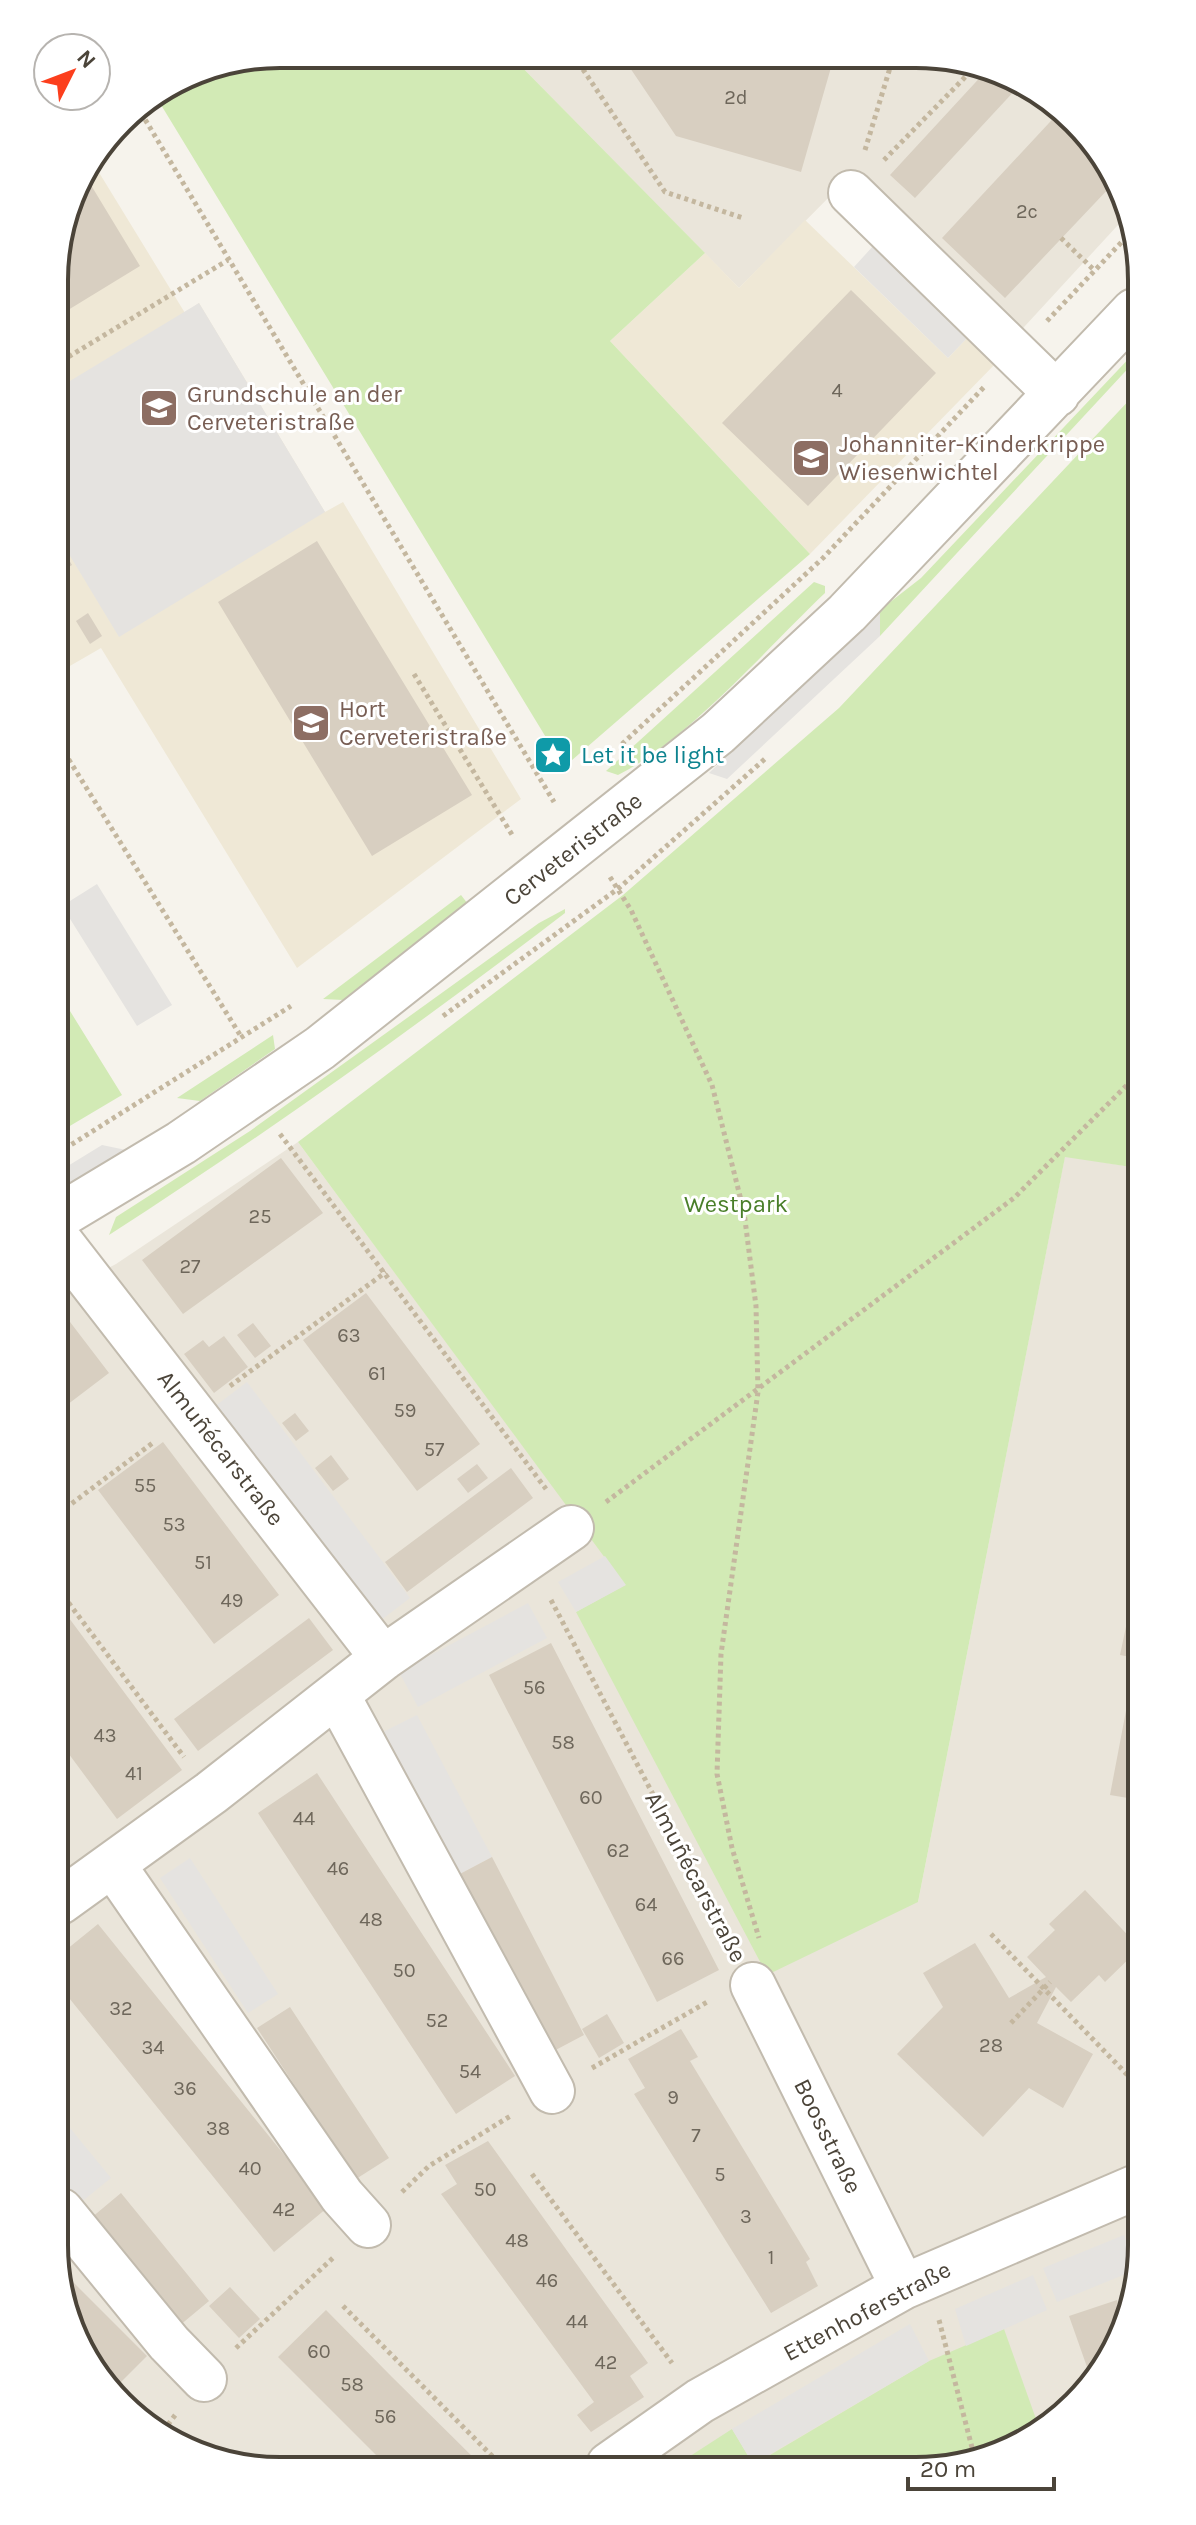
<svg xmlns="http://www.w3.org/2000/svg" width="1196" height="2525" font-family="Karla,sans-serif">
  <rect width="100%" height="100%" fill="#f6f3ec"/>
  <!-- residential -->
  <path fill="#eae5da" d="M 510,55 L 960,58 L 1065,110 L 1129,213 L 1014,338 L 841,185 L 739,288 Z
    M 298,1142 L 626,1585 L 918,1902 L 1065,1156 L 1138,1168 L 1141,2260 L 1095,2383 L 1041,2433 L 975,2463 L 236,2467 L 131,2415 L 62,2304 L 58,1294 L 116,1264 Z"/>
  <!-- education -->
  <path fill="#efe8d6" d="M 92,161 L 185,313 L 199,303 L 325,512 L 343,502 L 521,799 L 297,968 L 101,648 L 56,674 L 55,265 L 77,180 Z
    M 805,220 L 948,358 L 969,336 L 997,362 L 810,554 L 610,341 L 705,253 L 739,288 Z"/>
  <!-- green -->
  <path fill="#d2eab5" d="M 280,54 L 510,55 L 705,253 L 610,341 L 810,554 L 564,767 L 155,95 L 194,71 Z
    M 1135,352 L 1135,361 L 880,636 L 880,610 L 921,578 Z
    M 1135,394 L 1138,1168 L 1065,1157 L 918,1902 L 767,1975 L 576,1612 L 625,1585 L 298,1142 L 623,895 L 839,708 Z
    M 814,582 L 825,586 L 825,593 C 765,650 689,739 618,775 L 606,771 Z
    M 461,895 L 471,908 L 343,1000 L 323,999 Z
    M 565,909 L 565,913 C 417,1026 266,1134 109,1235 L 116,1217 L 250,1131 L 539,923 Z
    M 57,990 L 122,1095 L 58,1133 Z
    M 273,1035 L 275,1049 L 200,1101 L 177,1098 Z
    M 1004,2329 L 1041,2433 L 975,2463 L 755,2464 L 929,2361 Z
    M 732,2429 L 753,2464 L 677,2465 L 684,2460 Z"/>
  <!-- parking -->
  <path fill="#e5e3e0" d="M 874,245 L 969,336 L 948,358 L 854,267 Z
    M 199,303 L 325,512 L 119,637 L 55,531 L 55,390 Z
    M 880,610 L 880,636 L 727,779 L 709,773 Z
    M 97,884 L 172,1005 L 137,1026 L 62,906 Z
    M 102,1145 L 126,1150 L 58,1191 L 58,1172 Z
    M 247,1382 L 410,1598 L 376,1624 L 214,1407 Z
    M 605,1556 L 626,1585 L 576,1612 L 558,1582 Z
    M 528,1603 L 547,1638 L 418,1707 L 399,1672 Z
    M 417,1715 L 492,1857 L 458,1875 L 383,1732 Z
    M 190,1858 L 278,1994 L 248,2013 L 160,1878 Z
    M 61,2117 L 111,2178 L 80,2203 L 61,2181 Z
    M 1124,2235 L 1138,2269 L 1057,2302 L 1043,2268 Z
    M 1033,2275 L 1047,2310 L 966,2346 L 955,2309 Z
    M 910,2324 L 929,2361 L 753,2464 L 732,2429 Z"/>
  <!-- building -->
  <path fill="#d8cfc1" d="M 622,56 L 834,57 L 801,172 L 676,136 Z
    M 986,71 L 1018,87 L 915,198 L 890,175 Z
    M 1062,109 L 1112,185 L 1005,298 L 942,238 Z
    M 83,172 L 140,266 L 55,318 L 55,265 L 77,180 Z
    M 851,290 L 936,373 L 808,506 L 722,423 Z
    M 56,538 L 72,565 L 56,575 Z
    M 317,541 L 472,795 L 372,856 L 218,602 Z
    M 88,613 L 102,636 L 90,644 L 76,621 Z
    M 281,1158 L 323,1213 L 183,1314 L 142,1260 Z
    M 366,1293 L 480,1444 L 417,1491 L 303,1340 Z
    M 67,1318 L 109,1373 L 59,1411 L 58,1325 Z
    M 253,1323 L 271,1346 L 255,1358 L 237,1335 Z
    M 224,1336 L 248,1367 L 214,1393 L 184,1354 L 203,1340 L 209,1347 Z
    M 295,1413 L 309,1431 L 296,1441 L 282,1423 Z
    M 163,1442 L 279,1595 L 214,1644 L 98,1490 Z
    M 331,1455 L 349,1479 L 333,1491 L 315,1468 Z
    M 477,1464 L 488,1478 L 468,1493 L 457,1479 Z
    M 511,1468 L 533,1498 L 407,1592 L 385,1562 Z
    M 1138,1570 L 1139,1570 L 1140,1800 L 1110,1795 L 1136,1658 L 1120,1655 Z
    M 66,1614 L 182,1770 L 117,1819 L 60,1742 L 59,1619 Z
    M 309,1618 L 333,1650 L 198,1751 L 174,1719 Z
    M 551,1643 L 719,1970 L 657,2002 L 489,1675 Z
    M 317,1773 L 515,2076 L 456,2114 L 258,1813 Z
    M 492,1857 L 584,2035 L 550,2053 L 458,1875 Z
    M 1085,1890 L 1140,1948 L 1105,1982 L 1099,1975 L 1071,2002 L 1056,1987 L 1037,2023 L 1093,2054 L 1063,2108 L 1029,2088 L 983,2137 L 897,2054 L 943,2007 L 923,1973 L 975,1943 L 1009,1998 L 1046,1977 L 1027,1957 L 1055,1930 L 1049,1924 Z
    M 98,1924 L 327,2208 L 274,2252 L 61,1988 L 61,1954 Z
    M 290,2007 L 389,2158 L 356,2179 L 257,2028 Z
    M 607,2014 L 624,2043 L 599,2058 L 582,2029 Z
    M 681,2029 L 698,2057 L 690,2061 L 810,2259 L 806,2262 L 818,2286 L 771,2313 L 634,2094 L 645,2088 L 628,2059 Z
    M 488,2141 L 648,2363 L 630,2376 L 644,2397 L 591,2432 L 577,2415 L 594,2402 L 441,2194 L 457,2184 L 445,2165 Z
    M 121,2193 L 209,2301 L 179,2326 L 91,2218 Z
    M 62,2271 L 147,2356 L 114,2389 L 62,2304 Z
    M 230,2287 L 260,2319 L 239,2338 L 209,2306 Z
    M 1117,2300 L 1120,2308 L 1124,2307 L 1093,2384 L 1069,2316 Z
    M 326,2310 L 392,2377 L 482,2466 L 387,2466 L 278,2357 Z"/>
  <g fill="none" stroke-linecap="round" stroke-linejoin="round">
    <defs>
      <path id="minor" d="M 851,193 L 1057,394
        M 58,1217 L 181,1143 L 320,1048 L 718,733 L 847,613 L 1134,311
        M 58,1239 L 383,1658
        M 337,1695 L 552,2091
        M 113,1865 L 342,2196 L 368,2225
        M 60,1902 L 211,1793 L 383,1658 L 571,1528
        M 753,1985 L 903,2287
        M 61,2211 L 169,2343 L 204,2379
        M 609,2465 L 700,2401 L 903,2287 L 1141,2185"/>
    </defs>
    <!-- minor casing -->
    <use href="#minor" stroke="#c2bbae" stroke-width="48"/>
    <!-- path -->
    <path stroke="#c4b79f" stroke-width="5" stroke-dasharray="4 4" stroke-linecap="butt" d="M 574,56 L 665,192 L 743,218
      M 137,106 L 554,802
      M 865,150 L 893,58
      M 884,160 L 976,66
      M 1061,238 L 1095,271
      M 1047,321 L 1134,229
      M 55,365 L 228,260
      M 414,674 L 514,838
      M 56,739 L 242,1038
      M 622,744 L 823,558 L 985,386
      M 610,877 L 631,910 L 712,1085 L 744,1212 L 756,1306 L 758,1392 L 721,1654 L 717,1774 L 732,1848 L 759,1938
      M 443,1016 L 619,888 L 766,758
      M 280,1134 L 546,1489
      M 58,1153 L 291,1006
      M 230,1386 L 386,1272
      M 606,1502 L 1014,1198 L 1137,1075
      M 59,1513 L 154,1442
      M 59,1590 L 184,1757
      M 551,1600 L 732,1945
      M 991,1934 L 1141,2089
      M 1011,2023 L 1050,1982
      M 592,2068 L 709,2001
      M 532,2174 L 672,2363
      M 402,2192 L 429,2166 L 512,2115
      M 343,2306 L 501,2465
      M 939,2320 L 976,2463
      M 236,2348 L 334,2257
      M 163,2431 L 176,2414"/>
    <!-- minor -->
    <use href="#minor" stroke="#fff" stroke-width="44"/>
  </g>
  <!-- icons -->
  <defs>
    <symbol id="school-square" viewBox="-11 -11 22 22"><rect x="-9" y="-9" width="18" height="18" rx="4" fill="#8d6e63" stroke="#fff"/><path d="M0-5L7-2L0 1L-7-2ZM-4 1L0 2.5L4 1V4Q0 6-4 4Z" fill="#fff"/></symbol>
    <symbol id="sight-square" viewBox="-11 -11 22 22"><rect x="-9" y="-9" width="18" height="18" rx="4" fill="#0f9aa8" stroke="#fff"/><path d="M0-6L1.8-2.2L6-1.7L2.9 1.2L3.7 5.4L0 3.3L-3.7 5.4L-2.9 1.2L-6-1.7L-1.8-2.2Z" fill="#fff"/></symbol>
  </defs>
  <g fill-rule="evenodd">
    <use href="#school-square" x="137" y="386" width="44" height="44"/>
    <use href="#school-square" x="789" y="436" width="44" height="44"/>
    <use href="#school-square" x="289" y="701" width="44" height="44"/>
    <use href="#sight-square" x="531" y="733" width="44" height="44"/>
  </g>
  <g text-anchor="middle" stroke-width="6" stroke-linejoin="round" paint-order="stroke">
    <!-- number labels -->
    <g font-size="20" fill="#6e675b">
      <text x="736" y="104">2d</text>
      <text x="1027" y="218">2c</text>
      <text x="837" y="397">4</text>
      <text x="260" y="1223">25</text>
      <text x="190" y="1273">27</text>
      <text x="349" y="1342">63</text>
      <text x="377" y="1380">61</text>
      <text x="405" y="1417">59</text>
      <text x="434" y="1456">57</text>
      <text x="145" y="1492">55</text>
      <text x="174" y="1531">53</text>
      <text x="203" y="1569">51</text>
      <text x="232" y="1607">49</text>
      <text x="534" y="1694">56</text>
      <text x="105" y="1742">43</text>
      <text x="563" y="1749">58</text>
      <text x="134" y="1780">41</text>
      <text x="591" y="1804">60</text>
      <text x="304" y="1825">44</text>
      <text x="618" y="1857">62</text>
      <text x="338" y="1875">46</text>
      <text x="646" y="1911">64</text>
      <text x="371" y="1926">48</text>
      <text x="673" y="1965">66</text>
      <text x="404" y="1977">50</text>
      <text x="121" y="2015">32</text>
      <text x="437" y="2027">52</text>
      <text x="991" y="2052">28</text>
      <text x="153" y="2054">34</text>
      <text x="470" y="2078">54</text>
      <text x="185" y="2095">36</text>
      <text x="673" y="2104">9</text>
      <text x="218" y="2135">38</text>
      <text x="696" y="2142">7</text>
      <text x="250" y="2175">40</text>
      <text x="720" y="2181">5</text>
      <text x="485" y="2196">50</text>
      <text x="284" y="2216">42</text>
      <text x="746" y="2223">3</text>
      <text x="517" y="2247">48</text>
      <text x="771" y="2264">1</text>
      <text x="547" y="2287">46</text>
      <text x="577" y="2328">44</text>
      <text x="319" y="2358">60</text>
      <text x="606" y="2369">42</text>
      <text x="352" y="2391">58</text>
      <text x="385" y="2423">56</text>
    </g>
    <!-- education labels -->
    <g font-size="24" fill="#785e54" stroke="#fff" text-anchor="start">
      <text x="187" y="402">Grundschule an der<tspan x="187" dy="28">Cerveteristraße</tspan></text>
      <text x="839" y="452">Johanniter-Kinderkrippe<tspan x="839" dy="28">Wiesenwichtel</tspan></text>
      <text x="339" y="717">Hort<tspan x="339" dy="28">Cerveteristraße</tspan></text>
    </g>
    <!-- culture labels -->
    <g font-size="24" fill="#0d838f" stroke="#fff" text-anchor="start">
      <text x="581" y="763">Let it be light</text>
    </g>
    <!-- street labels -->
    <g font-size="24" fill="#4b4439" stroke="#fff">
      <text transform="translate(573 849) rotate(-38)" y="8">Cerveteristraße</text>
      <text transform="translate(221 1448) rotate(52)" y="8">Almuñécarstraße</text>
      <text transform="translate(696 1877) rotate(62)" y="8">Almuñécarstraße</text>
      <text transform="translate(828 2136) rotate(64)" y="8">Boosstraße</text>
      <text transform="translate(867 2311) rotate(-28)" y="8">Ettenhoferstraße</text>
    </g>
    <!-- park labels -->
    <g font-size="24" fill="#4a7f2a" stroke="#fff">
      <text x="736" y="1212">Westpark</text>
    </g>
  </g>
  <!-- crop -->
  <path d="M0 0H1196V2525H0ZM280 68H916A212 212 0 0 1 1128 280V2245A212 212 0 0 1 916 2457H280A212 212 0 0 1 68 2245V280A212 212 0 0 1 280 68Z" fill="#fff" fill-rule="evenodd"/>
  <path fill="none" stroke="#4b4439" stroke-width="4" d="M280 68H916A212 212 0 0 1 1128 280V2245A212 212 0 0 1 916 2457H280A212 212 0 0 1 68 2245V280A212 212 0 0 1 280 68Z"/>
  <!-- north arrow -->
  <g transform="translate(72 72) rotate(48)"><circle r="38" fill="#ffffff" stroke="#b7b4b0" stroke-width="2"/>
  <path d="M0-6L14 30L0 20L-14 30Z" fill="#fc3f1d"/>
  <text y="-12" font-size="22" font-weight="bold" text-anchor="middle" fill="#4b4439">N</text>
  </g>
  <!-- scale -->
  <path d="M908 2477v12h146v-12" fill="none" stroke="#4b4439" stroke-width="4"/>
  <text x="920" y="2477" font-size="24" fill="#4b4439" stroke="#ffffff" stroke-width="6" paint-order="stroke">20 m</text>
</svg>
